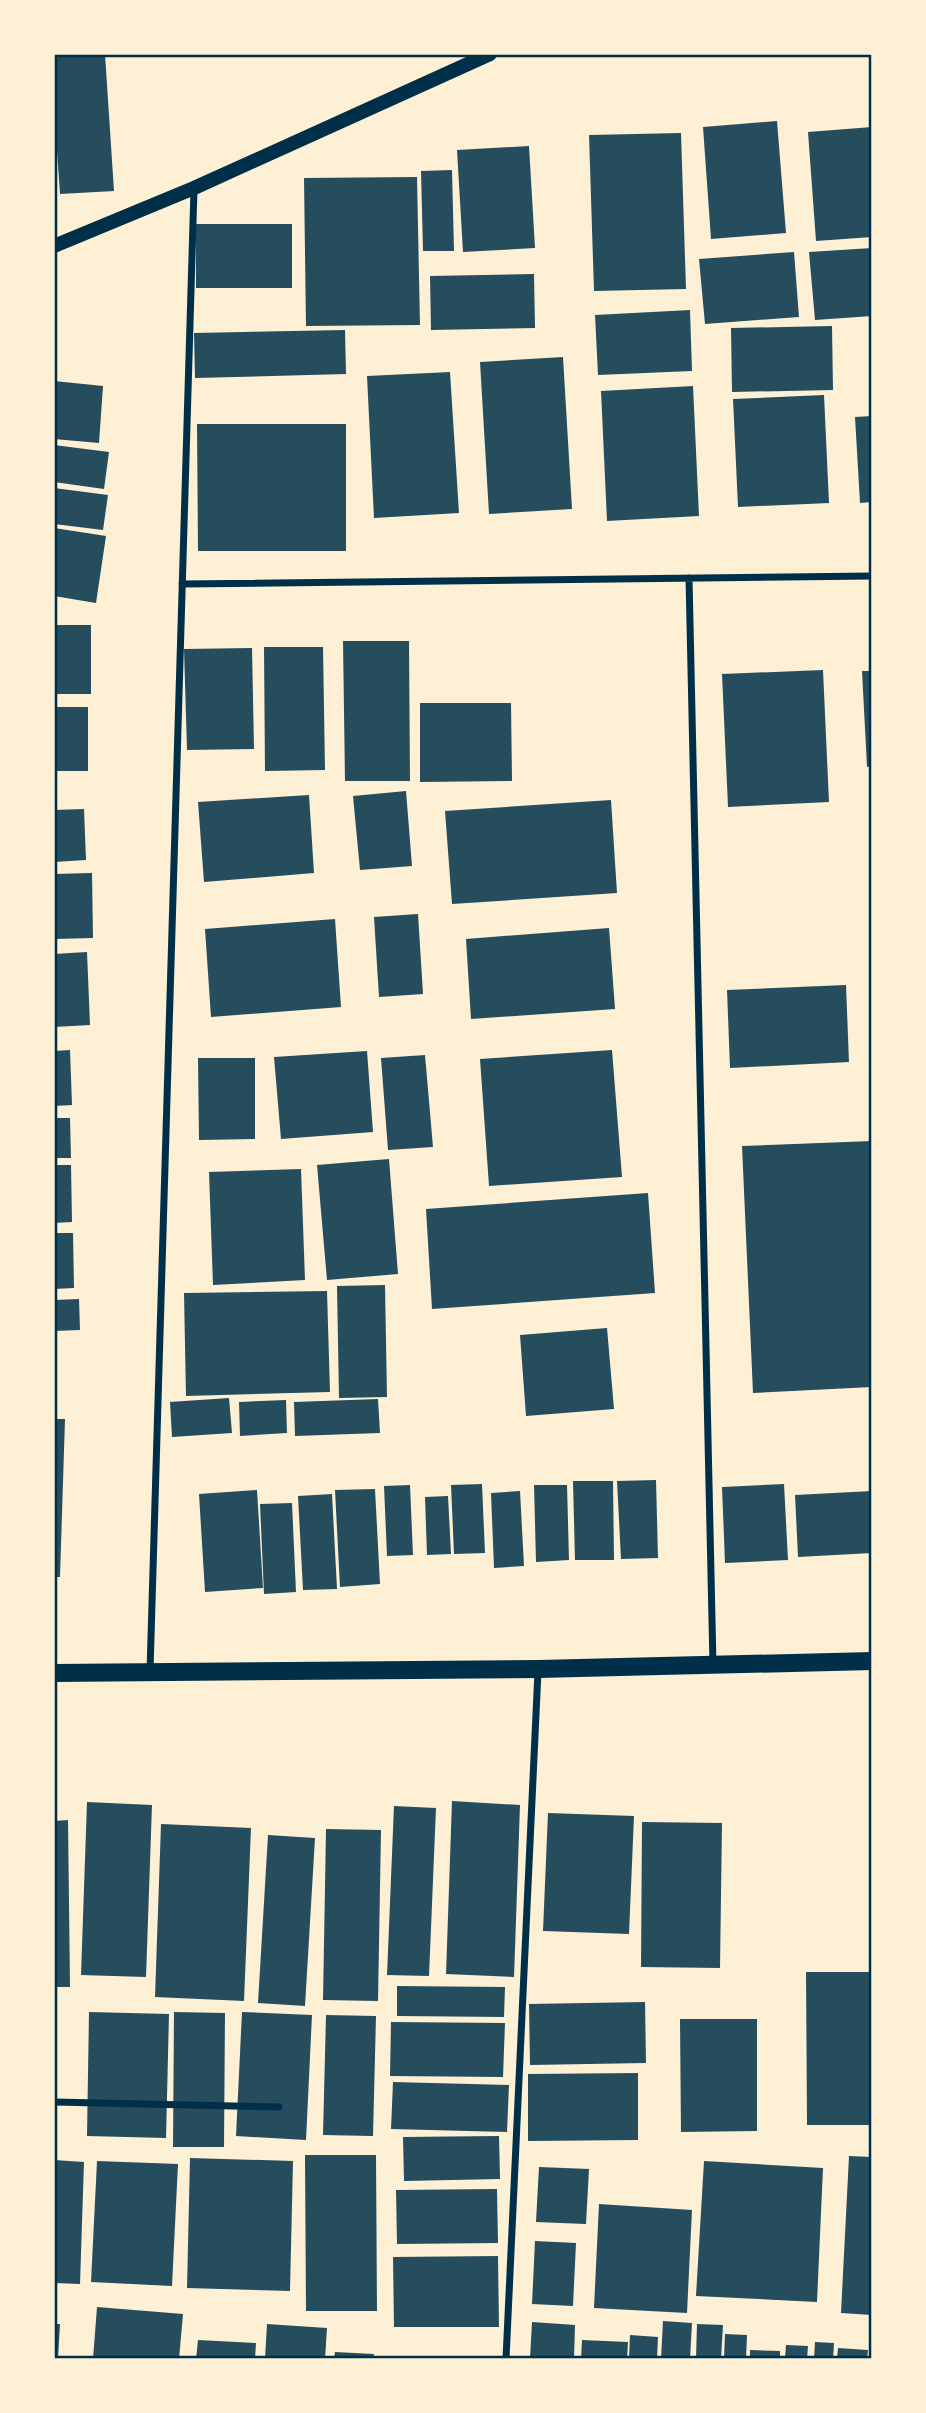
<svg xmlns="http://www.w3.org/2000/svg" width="926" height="2413" font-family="Inter,sans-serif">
  <rect width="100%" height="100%" fill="#fdf0d5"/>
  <!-- building -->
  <path fill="#264d5e" d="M 54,54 L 105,54 L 114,191 L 60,194 L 54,107 Z
    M 777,121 L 786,233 L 711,239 L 703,127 Z
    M 872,127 L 872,237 L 816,241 L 808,132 Z
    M 681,133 L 686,289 L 594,291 L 589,135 Z
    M 529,146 L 535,248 L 463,252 L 457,150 Z
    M 452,170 L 454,251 L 423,251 L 421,171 Z
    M 417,177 L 420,325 L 306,326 L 304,178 Z
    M 196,224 L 292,224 L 292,288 L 196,288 Z
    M 872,248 L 872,316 L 815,320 L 809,252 Z
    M 794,252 L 799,317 L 705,324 L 699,259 Z
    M 534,274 L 535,328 L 431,330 L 430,276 Z
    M 690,310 L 692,371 L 598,375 L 595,315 Z
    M 832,326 L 833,390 L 732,392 L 731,328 Z
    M 345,330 L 346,374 L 195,378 L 194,333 Z
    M 563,357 L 572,509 L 489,514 L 480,362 Z
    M 450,372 L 459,513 L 374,518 L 367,376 Z
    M 54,381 L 103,386 L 99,443 L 54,439 Z
    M 693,386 L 699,516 L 607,521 L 601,391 Z
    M 824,395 L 829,503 L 738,507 L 733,399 Z
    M 872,416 L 872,502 L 860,503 L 855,417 Z
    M 197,424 L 346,424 L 346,551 L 198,551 Z
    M 54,445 L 109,452 L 104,489 L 54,482 Z
    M 54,488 L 108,495 L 103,530 L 54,524 Z
    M 54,528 L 106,536 L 96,603 L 54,596 Z
    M 54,625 L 91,625 L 91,694 L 54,694 Z
    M 343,641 L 409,641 L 410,781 L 345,781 Z
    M 264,647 L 323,647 L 325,770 L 265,771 Z
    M 252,648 L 254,749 L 187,750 L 184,649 Z
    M 823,670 L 829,802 L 728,807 L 722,674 Z
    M 862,671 L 872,671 L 872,766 L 867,767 Z
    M 420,703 L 511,703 L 512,781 L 420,782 Z
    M 54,707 L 88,707 L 88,771 L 54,771 Z
    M 406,791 L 412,866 L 360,870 L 353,796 Z
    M 309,795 L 314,873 L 204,882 L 198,802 Z
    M 611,800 L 617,893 L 452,904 L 445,811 Z
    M 84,809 L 86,860 L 54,862 L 54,810 Z
    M 92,873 L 93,938 L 54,939 L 54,874 Z
    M 418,914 L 423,994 L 379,997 L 374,917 Z
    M 335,919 L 341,1007 L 211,1017 L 205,929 Z
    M 609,928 L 615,1009 L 471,1019 L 466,939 Z
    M 87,952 L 90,1025 L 54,1027 L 54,954 Z
    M 846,985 L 849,1062 L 730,1068 L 727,990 Z
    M 70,1050 L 72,1105 L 54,1106 L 54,1051 Z
    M 612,1050 L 622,1177 L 489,1186 L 480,1059 Z
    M 367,1051 L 373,1132 L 281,1139 L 274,1057 Z
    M 425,1055 L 433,1147 L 388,1150 L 381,1058 Z
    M 198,1058 L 255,1058 L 255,1139 L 199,1140 Z
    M 54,1118 L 70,1118 L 71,1158 L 54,1158 Z
    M 872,1141 L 872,1387 L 753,1393 L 742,1146 Z
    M 389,1159 L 398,1274 L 327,1280 L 317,1165 Z
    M 54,1165 L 71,1165 L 72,1222 L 54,1223 Z
    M 301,1169 L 305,1280 L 213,1285 L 209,1172 Z
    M 648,1193 L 655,1293 L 432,1309 L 426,1209 Z
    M 54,1233 L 73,1233 L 74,1288 L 54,1289 Z
    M 385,1285 L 387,1397 L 339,1398 L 337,1286 Z
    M 327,1291 L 330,1392 L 186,1396 L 184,1293 Z
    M 79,1299 L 80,1330 L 54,1331 L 54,1300 Z
    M 607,1328 L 614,1409 L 526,1416 L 520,1335 Z
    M 229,1398 L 232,1433 L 172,1437 L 170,1402 Z
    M 378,1399 L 380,1433 L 295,1436 L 294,1402 Z
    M 286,1400 L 287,1433 L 240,1436 L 239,1402 Z
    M 54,1419 L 65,1419 L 60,1577 L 54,1577 Z
    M 656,1480 L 658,1558 L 621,1559 L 617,1481 Z
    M 573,1481 L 613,1481 L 614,1560 L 575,1560 Z
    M 482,1484 L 485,1553 L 454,1554 L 451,1485 Z
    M 784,1484 L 788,1560 L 725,1563 L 722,1487 Z
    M 410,1485 L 413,1555 L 387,1556 L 384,1486 Z
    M 534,1485 L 567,1485 L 569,1560 L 536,1562 Z
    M 375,1489 L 380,1584 L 340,1587 L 335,1490 Z
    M 257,1490 L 263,1588 L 205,1592 L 199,1494 Z
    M 520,1491 L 524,1566 L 494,1568 L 491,1493 Z
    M 872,1491 L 872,1553 L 798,1557 L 795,1495 Z
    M 332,1494 L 337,1589 L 303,1590 L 298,1496 Z
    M 448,1496 L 451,1554 L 427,1555 L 425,1497 Z
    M 292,1503 L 296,1592 L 264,1594 L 260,1504 Z
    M 452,1801 L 520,1805 L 514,1977 L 446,1974 Z
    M 87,1802 L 152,1805 L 146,1977 L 81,1975 Z
    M 394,1806 L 436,1808 L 429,1976 L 387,1975 Z
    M 548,1813 L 634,1816 L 629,1934 L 543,1931 Z
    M 68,1820 L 70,1987 L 54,1987 L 54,1821 Z
    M 642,1822 L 722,1823 L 720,1968 L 641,1967 Z
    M 161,1824 L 251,1828 L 244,2001 L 155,1997 Z
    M 326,1829 L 381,1830 L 378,2001 L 323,2000 Z
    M 268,1835 L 315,1838 L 305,2006 L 258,2003 Z
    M 806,1972 L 872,1972 L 872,2125 L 807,2125 Z
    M 397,1986 L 505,1987 L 504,2017 L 397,2016 Z
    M 645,2002 L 646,2063 L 530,2065 L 529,2004 Z
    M 89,2012 L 169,2014 L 166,2138 L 87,2136 Z
    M 174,2012 L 225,2013 L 224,2147 L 173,2147 Z
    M 242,2012 L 312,2015 L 306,2140 L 236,2136 Z
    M 326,2015 L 376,2016 L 373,2136 L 323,2135 Z
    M 680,2019 L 757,2019 L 757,2131 L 681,2132 Z
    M 391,2022 L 505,2023 L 503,2077 L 390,2076 Z
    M 638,2073 L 638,2140 L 528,2141 L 528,2074 Z
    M 393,2082 L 509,2085 L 507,2132 L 391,2129 Z
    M 499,2136 L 500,2179 L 404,2181 L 403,2137 Z
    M 305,2155 L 376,2155 L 377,2311 L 306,2311 Z
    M 849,2156 L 872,2157 L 872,2315 L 841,2313 Z
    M 190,2158 L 293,2161 L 290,2291 L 187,2288 Z
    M 54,2160 L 84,2162 L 80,2284 L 54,2283 Z
    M 97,2161 L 178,2164 L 172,2286 L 91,2282 Z
    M 704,2161 L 823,2168 L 817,2302 L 696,2296 Z
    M 539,2167 L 589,2169 L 586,2224 L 536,2222 Z
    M 497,2189 L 498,2243 L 397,2244 L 396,2190 Z
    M 599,2204 L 692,2210 L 687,2313 L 594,2308 Z
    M 535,2241 L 576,2243 L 573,2306 L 532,2304 Z
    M 498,2256 L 499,2327 L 394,2327 L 393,2257 Z
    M 97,2307 L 183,2314 L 179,2359 L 93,2359 Z
    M 663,2321 L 692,2323 L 690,2359 L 661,2359 Z
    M 532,2322 L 575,2325 L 574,2359 L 530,2359 Z
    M 54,2324 L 60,2324 L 58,2359 L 54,2359 Z
    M 267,2324 L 327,2328 L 325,2359 L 265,2359 Z
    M 697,2324 L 723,2325 L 721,2359 L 696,2359 Z
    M 725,2334 L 747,2335 L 746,2359 L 724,2359 Z
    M 630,2335 L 658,2337 L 657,2359 L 629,2359 Z
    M 198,2340 L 256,2343 L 255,2359 L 196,2359 Z
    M 582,2340 L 628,2342 L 627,2359 L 581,2359 Z
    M 815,2342 L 834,2343 L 833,2359 L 814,2359 Z
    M 786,2345 L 808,2346 L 807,2359 L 785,2359 Z
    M 838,2348 L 868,2350 L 867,2359 L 837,2359 Z
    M 750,2350 L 780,2351 L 780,2359 L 750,2359 Z
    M 335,2352 L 374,2354 L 373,2359 L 334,2359 Z"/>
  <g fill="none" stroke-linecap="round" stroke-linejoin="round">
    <!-- minor -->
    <path stroke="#003049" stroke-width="7" d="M 689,578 L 713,1665
      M 182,584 L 872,576
      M 150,1671 L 194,189
      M 54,2102 L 279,2107
      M 506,2359 L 538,1671"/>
    <!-- secondary -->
    <path stroke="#003049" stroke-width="14" d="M 54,246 L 194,188 L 490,54"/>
    <!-- primary -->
    <path stroke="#003049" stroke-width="18" d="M 54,1673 L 538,1669 L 872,1661"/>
  </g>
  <!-- border -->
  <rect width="926" height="2413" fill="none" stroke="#fdf0d5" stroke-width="112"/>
  <rect x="56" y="56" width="814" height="2301" fill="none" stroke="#003049" stroke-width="2.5"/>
</svg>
